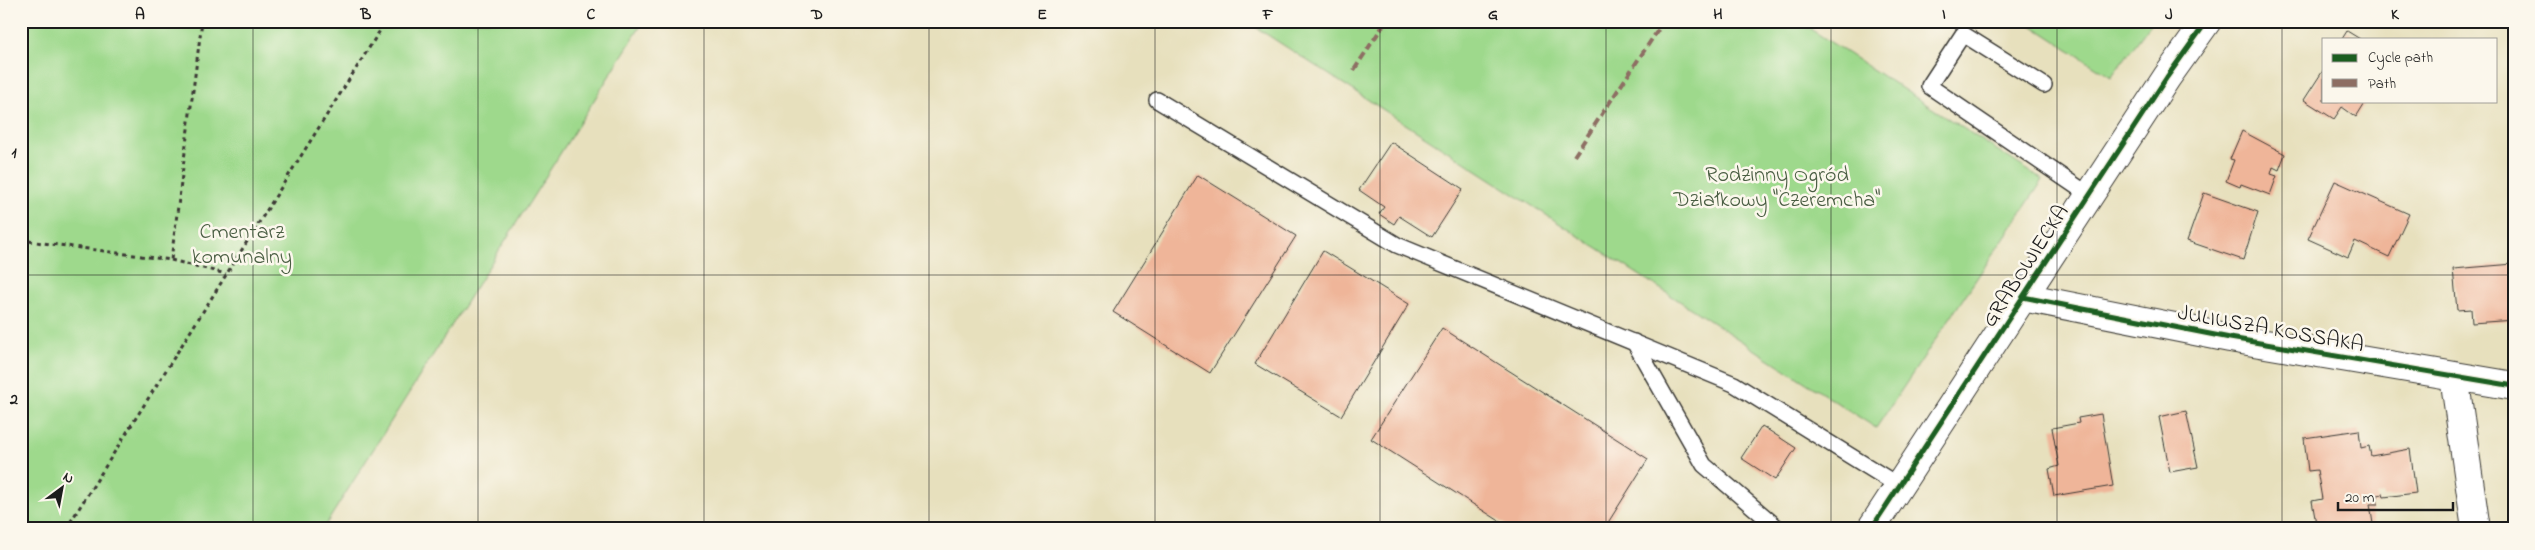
<svg xmlns="http://www.w3.org/2000/svg" width="2535" height="550" font-family="'Indie Flower',sans-serif">
  <rect width="100%" height="100%" fill="#fbf7ec"/>
  <filter id="ink" filterUnits="userSpaceOnUse"><feTurbulence type="fractalNoise" baseFrequency=".02" numOctaves="2"/><feDisplacementMap in="SourceGraphic" scale="10" xChannelSelector="R" yChannelSelector="G"/><feConvolveMatrix kernelMatrix="1 2 1 2 8 2 1 2 1" color-interpolation-filters="sRGB"/></filter>
  <filter id="wash" filterUnits="userSpaceOnUse"><feTurbulence type="fractalNoise" baseFrequency=".0096" numOctaves="4" result="noise"/><feDisplacementMap in="SourceGraphic" scale="20" xChannelSelector="R" yChannelSelector="G"/><feGaussianBlur stdDeviation="1.12" result="paint"/><feColorMatrix in="noise" values="0 0 0 0 0 0 0 0 0 0 0 0 0 0 0 0 0 1.4 0 .05"/><feComposite in="paint" operator="in"/></filter>
  <g filter="url(#wash)">
    <rect width="100%" height="100%" fill="#e7e0bd"/>
    <!-- green -->
    <path fill="#9ed98c" stroke="#5d7a54" d="M 21,21 L 644,21 L 323,529 L 21,529 Z
      M 1246,21 L 1798,21 L 2043,180 L 1876,428 Z
      M 2025,21 L 2153,21 L 2111,77 Z"/>
    <g id="blocks">
      <!-- building -->
      <path fill="#efb599" d="M 2347,31 L 2360,39 L 2342,39 Z
        M 2324,69 L 2324,101 L 2366,101 L 2356,117 L 2342,107 L 2334,119 L 2304,100 Z
        M 2242,131 L 2285,154 L 2279,170 L 2273,167 L 2271,174 L 2277,176 L 2270,195 L 2241,184 L 2240,187 L 2226,181 L 2234,160 L 2230,159 Z
        M 1391,142 L 1463,189 L 1432,237 L 1399,216 L 1394,224 L 1379,214 L 1384,207 L 1359,190 Z
        M 1198,175 L 1296,236 L 1210,373 L 1113,312 Z
        M 2335,181 L 2409,214 L 2389,257 L 2355,241 L 2348,257 L 2308,239 Z
        M 2204,193 L 2258,212 L 2243,260 L 2187,241 Z
        M 1323,251 L 1409,304 L 1341,416 L 1255,364 Z
        M 2514,264 L 2514,320 L 2472,323 L 2471,309 L 2457,310 L 2453,269 Z
        M 1442,328 L 1648,459 L 1604,529 L 1512,529 L 1371,439 Z
        M 2186,411 L 2198,467 L 2170,472 L 2159,417 Z
        M 2101,414 L 2113,486 L 2054,496 L 2049,469 L 2059,466 L 2052,428 L 2079,423 L 2078,418 Z
        M 1762,426 L 1796,448 L 1775,480 L 1741,458 Z
        M 2359,430 L 2361,448 L 2369,446 L 2371,456 L 2410,449 L 2416,493 L 2384,497 L 2383,494 L 2377,495 L 2378,504 L 2370,504 L 2373,524 L 2337,529 L 2317,529 L 2312,501 L 2322,499 L 2317,470 L 2308,471 L 2304,438 Z"/>
    </g>
  </g>
  <g filter="url(#ink)">
    <use href="#blocks" fill-opacity="0" stroke="#3a3934" stroke-width="1"/>
    <g fill="none" stroke-linecap="round" stroke-linejoin="round">
      <defs>
        <path id="service" d="M 2044,85 L 1963,34 L 1929,86 L 2089,195
          M 1157,100 L 1397,245 L 1734,384 L 1899,486
          M 1634,342 L 1704,465 L 1779,529"/>
        <path id="minor" d="M 2023,297 L 2230,338 L 2514,386
          M 2454,376 L 2476,529"/>
        <path id="tertiary" d="M 1871,529 L 2167,77 L 2207,21"/>
      </defs>
      <!-- service casing -->
      <use href="#service" stroke="#3a3934" stroke-width="18"/>
      <!-- minor casing -->
      <use href="#minor" stroke="#3a3934" stroke-width="30"/>
      <!-- tertiary casing -->
      <use href="#tertiary" stroke="#3a3934" stroke-width="30"/>
      <!-- path -->
      <path stroke="#3a3934" stroke-width="3" stroke-dasharray="4 4" stroke-linecap="butt" d="M 21,240 L 171,260 L 202,21
        M 171,260 L 226,274
        M 66,529 L 386,21"/>
      <!-- service -->
      <use href="#service" stroke="#fff" stroke-width="15"/>
      <!-- minor -->
      <use href="#minor" stroke="#fff" stroke-width="28"/>
      <!-- tertiary -->
      <use href="#tertiary" stroke="#fff" stroke-width="28"/>
      <!-- quiet -->
      <path stroke="#8d6e63" stroke-width="4" stroke-dasharray="8 4" stroke-linecap="butt" d="M 1354,70 L 1386,21
        M 1574,156 L 1664,21"/>
      <defs>
        <path id="cycleway" d="M 2023,297 L 2230,338 L 2514,386
          M 1871,529 L 2167,77 L 2207,21"/>
      </defs>
      <!-- cycleway casing -->
      <use href="#cycleway" stroke="#fbf7ec" stroke-width="8"/>
      <!-- cycleway -->
      <use href="#cycleway" stroke="#1b5e20" stroke-width="5"/>
    </g>
  </g>
  <!-- grid -->
  <path fill="none" stroke="#1c1c1c" stroke-width="1" stroke-opacity="0.55" d="M 253,21 L 253,529M 478,21 L 478,529M 704,21 L 704,529M 929,21 L 929,529M 1155,21 L 1155,529M 1380,21 L 1380,529M 1606,21 L 1606,529M 1831,21 L 1831,529M 2057,21 L 2057,529M 2282,21 L 2282,529M 21,275 L 2514,275"/>
  <g text-anchor="middle" stroke-width="5" stroke-linejoin="round" paint-order="stroke">
    <!-- park labels -->
    <g font-size="22" fill="#4a5e43" stroke="#fbf7ec">
      <text x="1777" y="181">Rodzinny Ogród<tspan x="1777" dy="25">Działkowy "Czeremcha"</tspan></text>
      <text x="242" y="238">Cmentarz<tspan x="242" dy="25">komunalny</tspan></text>
    </g>
    <!-- street labels -->
    <g font-size="22" fill="#1c1c1c" stroke="#fbf7ec">
      <text transform="translate(2024 265) rotate(-57)" y="8">GRABOWIECKA</text>
      <text transform="translate(2271 327) rotate(10)" y="8">JULIUSZA KOSSAKA</text>
    </g>
  </g>
  <!-- margin -->
  <rect width="2535" height="550" fill="none" stroke="#fbf7ec" stroke-width="55"/>
  <!-- legend -->
  <rect x="2322" y="38" width="175" height="65" fill="#fbf7ec" stroke="#a29f99"/>
  <rect x="2332" y="54" width="25" height="8" fill="#1b5e20" stroke="#a29f99"/>
  <text x="2368" y="62" font-size="15" fill="#1c1c1c">Cycle path</text>
  <rect x="2332" y="79" width="25" height="8" fill="#8d6e63" stroke="#a29f99"/>
  <text x="2368" y="88" font-size="15" fill="#1c1c1c">Path</text>
  <!-- north arrow -->
  <g transform="translate(62 488) rotate(32)" stroke="#fbf7ec" stroke-width="4" paint-order="stroke">
  <path d="M0-4L9 19L0 12L-9 19Z" fill="#1c1c1c"/>
  <text y="-8" font-size="14" font-weight="bold" text-anchor="middle" fill="#1c1c1c">N</text>
  </g>
  <!-- scale -->
  <path d="M2338 502v8h115v-8" fill="none" stroke="#1c1c1c" stroke-width="2.5"/>
  <text x="2345" y="502" font-size="15" fill="#1c1c1c" stroke="#fbf7ec" stroke-width="4" paint-order="stroke">20 m</text>
  <rect x="28" y="28" width="2480" height="494" fill="none" stroke="#1c1c1c" stroke-width="2"/>
  <g font-size="16" text-anchor="middle" font-weight="bold" fill="#1c1c1c">
    <text x="140" y="19">A</text>
    <text x="366" y="19">B</text>
    <text x="591" y="19">C</text>
    <text x="817" y="19">D</text>
    <text x="1042" y="19">E</text>
    <text x="1268" y="19">F</text>
    <text x="1493" y="19">G</text>
    <text x="1718" y="19">H</text>
    <text x="1944" y="19">I</text>
    <text x="2169" y="19">J</text>
    <text x="2395" y="19">K</text>
    <text x="14" y="157">1</text>
    <text x="14" y="404">2</text>
  </g>
</svg>
